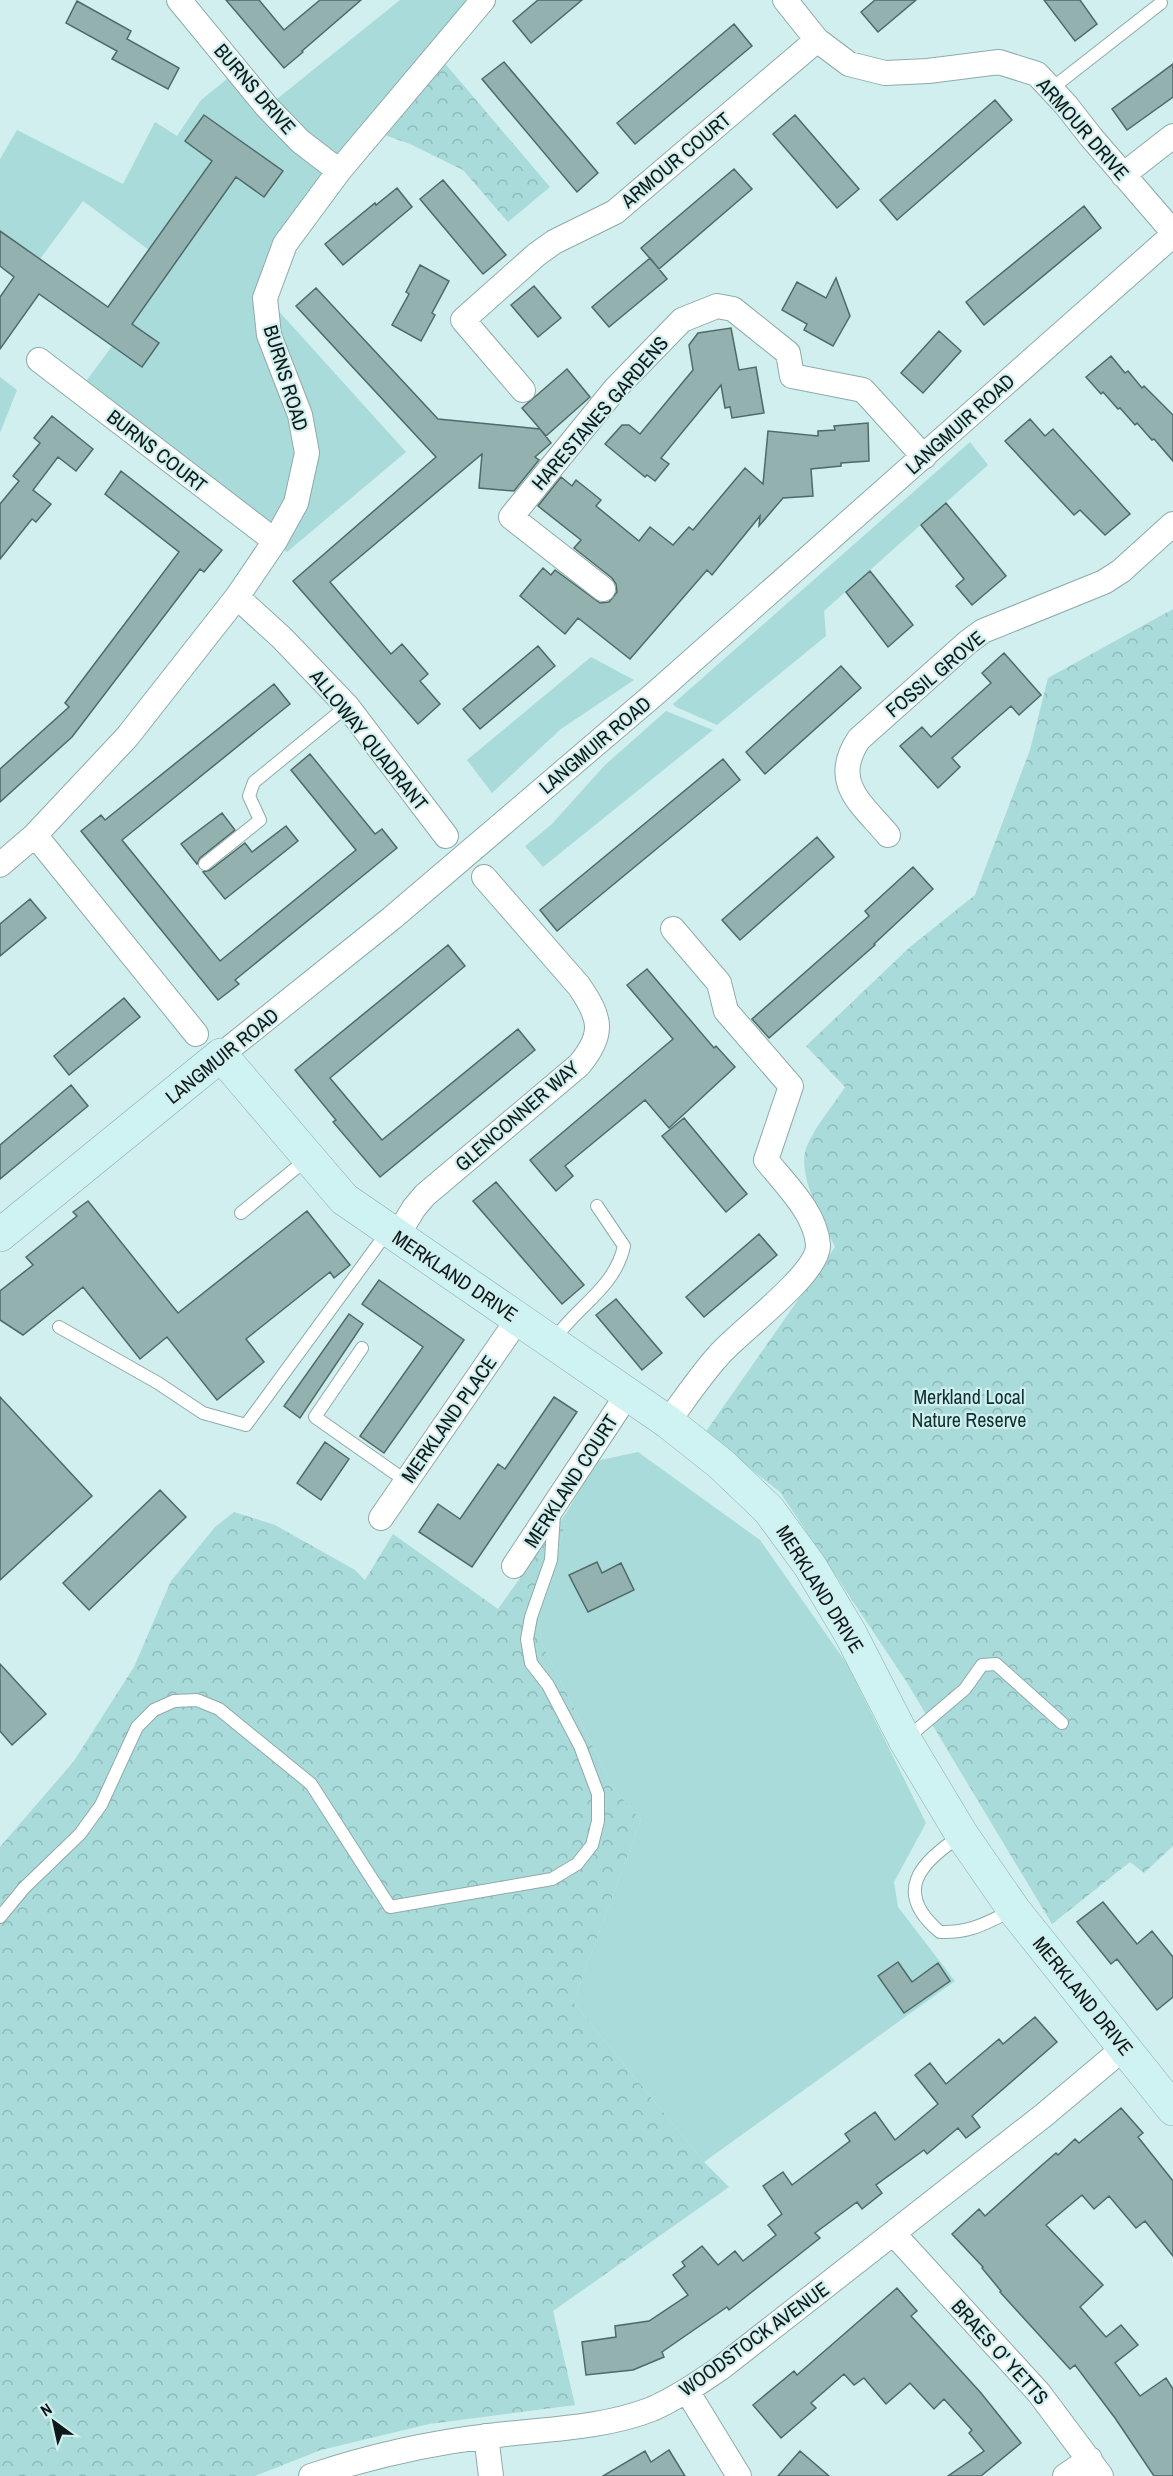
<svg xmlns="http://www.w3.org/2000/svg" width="1173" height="2476" font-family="'Archivo Narrow',sans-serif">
  <defs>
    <pattern id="park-crowns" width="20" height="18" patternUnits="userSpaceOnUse" patternTransform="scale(1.5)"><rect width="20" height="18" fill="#a8dbd9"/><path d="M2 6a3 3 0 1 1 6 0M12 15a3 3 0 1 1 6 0" fill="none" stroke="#8fbbba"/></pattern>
  </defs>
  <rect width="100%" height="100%" fill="#d0efee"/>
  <!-- green -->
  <path fill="#a8dbd9" d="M 400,0 L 483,0 L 339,171 L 266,297 L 406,452 L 287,552 L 79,391 L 112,346 L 142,367 L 132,324 L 236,177 L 264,197 L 282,170 L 204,115 L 185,141 L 212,161 L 149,250 L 83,201 L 40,259 L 5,235 L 0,242 L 0,159 L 17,130 L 123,184 L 155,122 L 177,136 L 201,100 L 237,71 L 267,107 Z
    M 0,377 L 17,390 L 0,433 Z
    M 970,442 L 988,465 L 824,611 L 826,636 L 717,725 L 676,707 L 673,704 Z
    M 591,657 L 634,680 L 561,729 L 492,793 L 467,760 Z
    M 666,711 L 713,730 L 543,867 L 525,846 L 551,825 L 605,765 Z
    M 638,1452 L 760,1540 L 847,1664 L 926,1823 L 894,1882 L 898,1907 L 955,1981 L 704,2162 L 573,2002 L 641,1820 L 613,1788 L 541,1641 L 539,1616 L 558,1555 L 567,1512 L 596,1461 Z"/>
  <!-- park -->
  <path fill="url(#park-crowns)" d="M 437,54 L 550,187 L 508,222 L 463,170 L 410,144 L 373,131 Z
    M 1173,609 L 1173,1846 L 1144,1873 L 1130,1862 L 1052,1924 L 906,1681 L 780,1492 L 705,1433 L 835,1247 C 824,1221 795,1173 807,1146 C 816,1125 833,1106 845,1087 L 806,1046 L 910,947 L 975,895 L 1030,750 L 1048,678 Z
    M 234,1512 L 275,1525 L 355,1570 L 365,1580 L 393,1534 L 498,1609 L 567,1512 L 558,1555 L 539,1616 L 541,1641 L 613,1788 L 641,1820 L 573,2002 L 704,2162 L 729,2187 L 553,2311 L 575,2405 L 429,2424 L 321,2450 L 255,2476 L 0,2476 L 0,1847 L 74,1761 L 134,1667 L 171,1581 L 215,1527 Z"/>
  <!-- building -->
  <path fill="#93b1af" stroke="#4f6a69" stroke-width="1.5" d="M 226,0 L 259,0 L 284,30 L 320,0 L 361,0 L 302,51 L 303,52 L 284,68 Z
    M 538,0 L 582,0 L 531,43 L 513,21 Z
    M 875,0 L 916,0 L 878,32 L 861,12 Z
    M 1044,0 L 1080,0 L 1097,24 L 1075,41 Z
    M 77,1 L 131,31 L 127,39 L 179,68 L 168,89 L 112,59 L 117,51 L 66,23 Z
    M 734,24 L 752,46 L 635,144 L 617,123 Z
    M 504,62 L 598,173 L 577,192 L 482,79 Z
    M 1173,64 L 1173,97 L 1127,130 L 1112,109 Z
    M 995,100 L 1012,120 L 897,220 L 880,200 Z
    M 204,115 L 283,171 L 264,197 L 236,177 L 132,324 L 159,343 L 142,367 L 39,294 L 0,349 L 0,297 L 14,277 L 0,266 L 0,231 L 108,307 L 212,161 L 185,141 Z
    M 795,115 L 859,189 L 837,208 L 773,134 Z
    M 734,169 L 752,189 L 659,269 L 641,248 Z
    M 443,180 L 506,255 L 483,274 L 420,199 Z
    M 397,188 L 412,207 L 343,265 L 325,244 L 375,203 L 376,205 Z
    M 1084,206 L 1101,228 L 984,325 L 966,302 Z
    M 650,258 L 667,279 L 609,327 L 592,307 Z
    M 420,265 L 449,281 L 432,313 L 435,315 L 421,341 L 392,325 L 409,294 L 406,292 Z
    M 836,278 L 850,316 L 833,346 L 804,330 L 807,324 L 782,310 L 797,282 L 826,298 Z
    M 534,286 L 561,318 L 538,337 L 511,305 Z
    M 316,288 L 438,419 L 540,429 L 551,443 L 535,457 L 539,460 L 514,491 L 479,488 L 482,454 L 330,582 L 391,654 L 402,644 L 428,674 L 420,681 L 440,704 L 418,724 L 293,581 L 436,457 L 296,306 Z
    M 731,328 L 739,370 L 756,367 L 764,413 L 732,418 L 730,407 L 725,408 L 721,385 L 661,458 L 669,464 L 655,481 L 647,475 L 645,477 L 605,444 L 622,425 L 629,425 L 640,434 L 693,370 L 689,345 L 698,333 Z
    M 939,331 L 961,351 L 923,393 L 901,373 Z
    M 1111,356 L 1125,373 L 1128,371 L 1142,388 L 1144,386 L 1173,415 L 1173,461 L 1154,439 L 1152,440 L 1137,423 L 1135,425 L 1120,408 L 1118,409 L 1103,392 L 1101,394 L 1086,377 Z
    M 567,369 L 590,397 L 546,436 L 522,408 Z
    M 52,416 L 93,449 L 76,471 L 58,457 L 33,490 L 51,504 L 36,522 L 32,519 L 0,559 L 0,504 L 19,481 L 13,476 L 40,443 L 34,438 Z
    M 1030,419 L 1045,436 L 1053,429 L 1130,514 L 1105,535 L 1080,510 L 1074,515 L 1005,441 Z
    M 868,423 L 869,461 L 841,463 L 841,466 L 811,469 L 813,496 L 783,498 L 759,526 L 760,516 L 712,575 L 707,570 L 630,659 L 578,618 L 565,634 L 520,596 L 543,568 L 551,575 L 555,570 L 600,603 L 609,602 L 617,592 L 616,584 L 612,578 L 574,548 L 581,540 L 538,506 L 561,477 L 572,486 L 576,480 L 601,500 L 596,506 L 639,541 L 650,527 L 673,545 L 689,527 L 693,530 L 745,468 L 763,484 L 768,431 L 818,436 L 818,431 L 835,430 L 834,426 Z
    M 121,471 L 222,550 L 204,572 L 200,569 L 72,737 L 0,802 L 0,769 L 69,707 L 65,703 L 179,552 L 105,494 Z
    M 946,503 L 1006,576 L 972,605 L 956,586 L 964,579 L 921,525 Z
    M 870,571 L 913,625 L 888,647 L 846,592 Z
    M 538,646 L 555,666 L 480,729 L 463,709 Z
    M 1004,653 L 1041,695 L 1019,715 L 1011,706 L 980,733 L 952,758 L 960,767 L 938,788 L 900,746 L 922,727 L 931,737 L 991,683 L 982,673 Z
    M 841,666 L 861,688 L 765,774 L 746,752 Z
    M 274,684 L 290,704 L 122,840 L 220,961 L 356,850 L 291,770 L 310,754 L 375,834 L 382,829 L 397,848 L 235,980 L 239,984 L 218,1000 L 81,831 L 101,815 L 105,820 Z
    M 723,759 L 740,780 L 557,931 L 540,910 Z
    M 222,813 L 235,830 L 200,858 L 197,864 L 181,844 Z
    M 286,826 L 298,841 L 225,899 L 203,872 L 210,870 L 245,843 L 252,852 Z
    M 817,837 L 834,857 L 740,940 L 722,920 Z
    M 913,867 L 933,889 L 874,944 L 875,945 L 769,1038 L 752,1019 L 869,916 L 865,911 Z
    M 30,899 L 46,918 L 0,956 L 0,924 Z
    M 448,945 L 465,966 L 330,1078 L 382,1140 L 518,1029 L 535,1050 L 380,1177 L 333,1122 L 336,1120 L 295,1070 Z
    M 647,969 L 714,1048 L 716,1046 L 735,1067 L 669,1128 L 645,1100 L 565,1166 L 573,1176 L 556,1191 L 530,1160 L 673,1039 L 627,985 Z
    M 124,998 L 140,1017 L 69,1075 L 54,1056 Z
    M 71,1085 L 88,1106 L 0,1179 L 0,1145 Z
    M 684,1118 L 747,1194 L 726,1212 L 662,1136 Z
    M 496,1182 L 584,1285 L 562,1304 L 473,1201 Z
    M 88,1201 L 178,1313 L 307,1211 L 350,1265 L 334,1278 L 330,1272 L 246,1339 L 264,1362 L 217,1400 L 167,1337 L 140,1359 L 83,1287 L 23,1335 L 0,1320 L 0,1291 L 33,1265 L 26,1257 L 77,1216 L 73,1212 Z
    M 759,1234 L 777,1255 L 704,1317 L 686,1297 Z
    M 379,1280 L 464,1340 L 384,1453 L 360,1436 L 423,1347 L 362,1304 Z
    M 616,1299 L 662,1353 L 642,1370 L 596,1315 Z
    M 349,1314 L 363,1324 L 300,1418 L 284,1406 Z
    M 0,1397 L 92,1496 L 0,1580 Z
    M 554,1397 L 577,1412 L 472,1567 L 419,1532 L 438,1504 L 460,1519 L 498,1464 L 505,1469 Z
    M 325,1442 L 349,1459 L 321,1500 L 297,1483 Z
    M 160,1490 L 186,1517 L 89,1610 L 63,1583 Z
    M 597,1562 L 602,1573 L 621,1563 L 634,1590 L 588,1612 L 569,1575 Z
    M 0,1664 L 46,1714 L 12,1745 L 0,1731 Z
    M 1103,1902 L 1137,1944 L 1152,1931 L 1173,1957 L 1173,1997 L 1157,2010 L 1117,1959 L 1111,1964 L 1077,1922 Z
    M 898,1962 L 912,1982 L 938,1963 L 950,1981 L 904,2013 L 878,1976 Z
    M 1035,2017 L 1057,2042 L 972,2116 L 980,2127 L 966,2138 L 958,2128 L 927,2154 L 924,2150 L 876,2185 L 882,2193 L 862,2209 L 857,2202 L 815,2233 L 820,2238 L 729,2310 L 727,2307 L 662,2352 L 664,2357 L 633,2370 L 586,2375 L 582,2342 L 616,2337 L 615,2326 L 649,2321 L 688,2295 L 673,2275 L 685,2266 L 682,2262 L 702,2246 L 718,2265 L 735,2251 L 743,2261 L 776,2235 L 768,2225 L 782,2214 L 763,2186 L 783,2172 L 792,2185 L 850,2141 L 845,2134 L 875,2112 L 895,2140 L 938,2104 L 915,2075 L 930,2063 L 946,2084 L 999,2039 L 1003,2044 Z
    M 1121,2108 L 1143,2133 L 1138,2137 L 1173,2181 L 1173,2256 L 1145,2221 L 1136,2228 L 1109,2196 L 1094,2209 L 1082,2195 L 1046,2225 L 1103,2285 L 1080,2307 L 1106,2337 L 1121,2325 L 1138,2345 L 1115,2363 L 1140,2396 L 1166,2378 L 1173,2389 L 1173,2476 L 1154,2476 L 1115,2418 L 1075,2365 L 1070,2369 L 1000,2292 L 1001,2291 L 982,2268 L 983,2267 L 952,2234 L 979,2209 L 985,2216 L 1042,2165 L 1056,2153 L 1058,2155 L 1075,2139 L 1079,2143 Z
    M 897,2288 L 917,2311 L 911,2316 L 981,2393 L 1021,2443 L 981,2476 L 948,2476 L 984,2451 L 969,2433 L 972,2430 L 944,2399 L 934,2409 L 910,2383 L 886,2404 L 864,2378 L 854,2385 L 844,2374 L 811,2403 L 816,2408 L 781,2438 L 753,2405 L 794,2371 L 797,2375 Z
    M 669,2450 L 685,2476 L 603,2476 L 645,2451 L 651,2462 Z
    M 800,2451 L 829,2476 L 778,2476 Z"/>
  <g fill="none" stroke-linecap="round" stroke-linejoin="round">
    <defs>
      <path id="lane" d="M 1051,89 L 1161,3
        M 205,864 L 260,820 L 249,796 L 254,782 L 347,706
        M 241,1213 L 307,1159
        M 59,1327 L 158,1383 L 203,1413 L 246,1425 L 388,1231
        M 553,1341 C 576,1307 615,1288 624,1246 L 597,1206
        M 362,1348 L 315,1417 L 406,1481
        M 906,1739 L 965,1689 L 982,1665 L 996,1664 L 1062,1723
        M 962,1835 C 920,1862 892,1892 940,1932 C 971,1933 986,1923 1013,1910
        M 0,1917 L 24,1888 L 80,1834 L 101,1805 L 137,1727 L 154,1710 L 174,1701 L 197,1700 L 219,1709 L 311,1784 L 390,1907 L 552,1879 L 577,1864 L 592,1845 L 598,1821 L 598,1794 L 580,1746 L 548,1685 L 531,1663 L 527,1639 L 531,1617 L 551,1560 L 554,1514"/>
      <path id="street" d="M 179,0 L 267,107 L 300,141 L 339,171
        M 785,0 L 817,40 L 849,64 L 885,73 L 928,71 L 999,62 L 1037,74 L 1066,105 L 1091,137 L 1173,232
        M 1123,175 L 1173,136
        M 39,360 L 275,541
        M 523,390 L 463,320 L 536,255 L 554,242 L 615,212 L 817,40
        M 603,589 L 511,517 L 615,389 L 682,320 L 717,306 L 733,309 L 788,353 L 792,376 L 863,390 L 924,457
        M 237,597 L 282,638 L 347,706 L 446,836
        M 35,835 L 196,1034
        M 888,835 C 861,803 830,782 859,739 L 968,642 L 983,631 L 1104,582 L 1121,571 L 1173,524
        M 0,865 L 35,835 L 127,737 L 237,597 L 275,541 L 296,503 L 307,453 L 300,415 L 269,335 L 265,298 L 285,244 L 339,171 L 483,0
        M 221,1055 L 392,918 L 658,691 L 1173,235
        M 397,1236 L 414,1208 L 425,1195 L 579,1065 C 605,1034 601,1018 579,986 L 484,877
        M 668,1422 C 684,1400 700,1376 718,1356 C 738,1332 819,1274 818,1245 C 816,1213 785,1184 766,1160 L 791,1086 L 726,1011 L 719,983 L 673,929
        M 381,1518 L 518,1319
        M 514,1566 L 627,1395
        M 893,2233 L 1039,2393 L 1101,2476
        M 687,2391 L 739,2476
        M 486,2436 L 491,2476
        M 311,2476 C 368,2457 429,2443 489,2436 C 542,2429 601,2429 652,2409 C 677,2398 700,2382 722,2367 L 1044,2115 L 1125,2047
        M 1065,2476 L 1090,2459"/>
      <path id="secondary" d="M 0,1235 L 221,1055 L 344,1199 L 668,1422 L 721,1464 L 769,1510 L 810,1566 L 850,1633 L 905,1740 L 962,1835 L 1014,1910 L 1173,2109"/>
    </defs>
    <!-- lane casing -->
    <use href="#lane" stroke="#8eabaa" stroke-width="14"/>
    <!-- street casing -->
    <use href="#street" stroke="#8eabaa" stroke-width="26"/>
    <!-- secondary casing -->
    <use href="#secondary" stroke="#8eabaa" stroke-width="34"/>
    <!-- lane -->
    <use href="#lane" stroke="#fff" stroke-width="12"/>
    <!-- street -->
    <use href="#street" stroke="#fff" stroke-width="24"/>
    <!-- secondary -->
    <use href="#secondary" stroke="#cff3f2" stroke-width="33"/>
  </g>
  <g text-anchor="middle" stroke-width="4.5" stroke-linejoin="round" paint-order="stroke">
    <!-- street labels -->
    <g font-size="20" fill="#0e1919" stroke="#d0efee">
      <text transform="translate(255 89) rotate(49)" y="7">BURNS DRIVE</text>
      <text transform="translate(1083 129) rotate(49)" y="7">ARMOUR DRIVE</text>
      <text transform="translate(676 160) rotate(-40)" y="7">ARMOUR COURT</text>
      <text transform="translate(286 378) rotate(73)" y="7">BURNS ROAD</text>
      <text transform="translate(600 413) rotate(-49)" y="7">HARESTANES GARDENS</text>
      <text transform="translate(960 424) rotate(-42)" y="7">LANGMUIR ROAD</text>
      <text transform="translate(157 451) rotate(38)" y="7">BURNS COURT</text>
      <text transform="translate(935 674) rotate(-40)" y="7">FOSSIL GROVE</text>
      <text transform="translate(369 740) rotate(51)" y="7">ALLOWAY QUADRANT</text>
      <text transform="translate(595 745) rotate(-40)" y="7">LANGMUIR ROAD</text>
      <text transform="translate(222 1056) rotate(-39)" y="7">LANGMUIR ROAD</text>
      <text transform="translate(517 1116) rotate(-41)" y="7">GLENCONNER WAY</text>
      <text transform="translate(455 1276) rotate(34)" y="7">MERKLAND DRIVE</text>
      <text transform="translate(449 1419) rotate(-55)" y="7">MERKLAND PLACE</text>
      <text transform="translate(571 1481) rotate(-57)" y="7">MERKLAND COURT</text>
      <text transform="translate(820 1589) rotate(58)" y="7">MERKLAND DRIVE</text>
      <text transform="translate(1083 1996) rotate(51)" y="7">MERKLAND DRIVE</text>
      <text transform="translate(754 2339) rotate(-36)" y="7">WOODSTOCK AVENUE</text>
      <text transform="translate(1000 2352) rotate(48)" y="7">BRAES O' YETTS</text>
    </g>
    <!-- park labels -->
    <g font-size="20" fill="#0d3130" stroke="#d0efee">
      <text x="969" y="1404">Merkland Local<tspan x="969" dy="23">Nature Reserve</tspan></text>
    </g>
  </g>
  <!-- north arrow -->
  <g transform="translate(54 2422) rotate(327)" stroke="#d0efee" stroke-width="4.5" paint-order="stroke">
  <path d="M0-4.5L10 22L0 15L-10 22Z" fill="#0e1919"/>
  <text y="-9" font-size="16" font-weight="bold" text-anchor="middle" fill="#0e1919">N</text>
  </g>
</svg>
